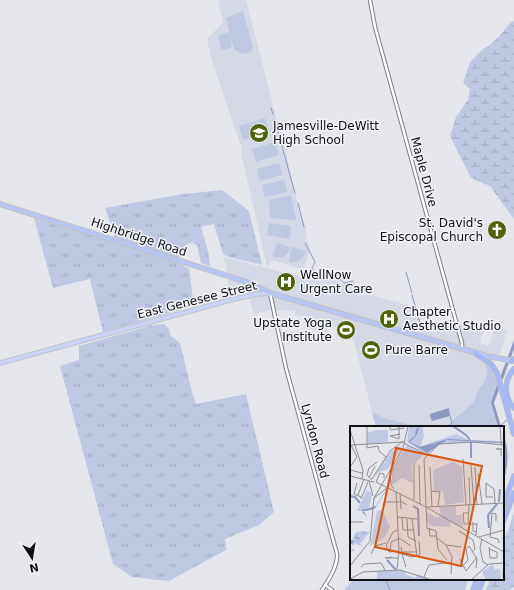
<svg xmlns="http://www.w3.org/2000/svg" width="514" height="590" font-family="'DejaVu Sans',sans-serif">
  <defs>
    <pattern id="grass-tufts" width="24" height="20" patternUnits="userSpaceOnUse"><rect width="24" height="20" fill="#c0c9e3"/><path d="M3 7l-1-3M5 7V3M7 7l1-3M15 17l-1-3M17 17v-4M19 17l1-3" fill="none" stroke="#a4acc2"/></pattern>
    <pattern id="wetland-marsh" width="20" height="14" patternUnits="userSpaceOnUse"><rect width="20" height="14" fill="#c0c9e3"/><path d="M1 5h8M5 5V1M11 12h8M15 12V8" fill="none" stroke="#a4acc2"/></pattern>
  </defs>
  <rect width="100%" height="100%" fill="#e4e6eb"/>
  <!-- built -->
  <path fill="#d5d9e5" d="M 218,0 L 246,0 L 278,125 L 282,135 L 299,210 L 306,228 L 306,236 L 310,250 L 304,267 L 302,269 L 274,261 L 270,262 L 269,265 L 267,266 L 241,153 L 242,149 L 212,61 L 207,39 L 223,22 Z
    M 224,257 L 308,279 L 335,273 L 338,285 L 355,281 L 357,290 L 362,293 L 416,307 L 420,323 L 430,321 L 432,328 L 441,327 L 449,329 L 464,325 L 475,327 L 477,330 L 483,332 L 480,343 L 489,346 L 495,326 L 507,330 L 501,352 L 489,365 L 483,384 L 478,390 L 474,402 L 445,427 L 420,427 L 384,418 L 372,412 L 352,334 L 340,335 L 342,328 L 328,325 L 325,335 L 323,328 L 312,331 L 307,317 L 295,315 L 295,311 L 272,310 L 254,314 L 249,298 L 233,302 L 228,283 L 228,275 Z"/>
  <!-- grass -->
  <path fill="url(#grass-tufts)" d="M 222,190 L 249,211 L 262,265 L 229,257 L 223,254 L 214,224 L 201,227 L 208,251 L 210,265 L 209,266 L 201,263 L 197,245 C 186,239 182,250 179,259 L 115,238 L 105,208 L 183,194 Z
    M 34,218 L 177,262 L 189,269 L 194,306 L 103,332 L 90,279 L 53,288 Z
    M 164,324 L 169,329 L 170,335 L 180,343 L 192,392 L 196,404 L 246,394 L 274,512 L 259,525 L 225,539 L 226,550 L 169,581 L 132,577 L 113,564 L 60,366 L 79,360 L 79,346 L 152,325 Z"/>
  <!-- wetland -->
  <path fill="url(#wetland-marsh)" d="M 514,21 L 514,219 L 490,186 L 471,178 L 450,136 L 456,117 L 468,100 L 470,89 L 463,83 L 470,62 L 483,49 L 489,46 L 503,32 L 511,22 Z
    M 514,513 L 514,587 L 510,590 L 486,590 L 490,579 L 503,579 L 503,544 Z"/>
  <!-- park -->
  <path fill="#c0c9e3" d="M 243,11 L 253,48 L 251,52 L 242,54 L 234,50 L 226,18 Z
    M 229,32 L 232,46 L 230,48 L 221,50 L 218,35 Z
    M 265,118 L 270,133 L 243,140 L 239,126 Z
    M 275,142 L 279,155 L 256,162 L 252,149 Z
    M 279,163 L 282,175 L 260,181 L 257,169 Z
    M 284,180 L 287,192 L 265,197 L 262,185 Z
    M 291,195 L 296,219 L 294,220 L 270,218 L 269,200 Z
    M 269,223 L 291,226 L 290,239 L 267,235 Z
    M 278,243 L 290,247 C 288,256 283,259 273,257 L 276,244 Z
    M 294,247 L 306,252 C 303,260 297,263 289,262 L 291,248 Z
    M 489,365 L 494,373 L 498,386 L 493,405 L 499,427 L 445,427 L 474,402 L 478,390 L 483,384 L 487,374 L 486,367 Z
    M 372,412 L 384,418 L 420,427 L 376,427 Z
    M 354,579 L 468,579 L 465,590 L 344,590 Z"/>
  <!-- water -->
  <path fill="#8e9ac3" d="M 514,340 L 514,349 L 494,403 L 501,427 L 498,427 L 491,402 Z
    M 449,408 L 450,416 L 432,421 L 430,416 L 430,414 Z
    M 503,433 C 510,451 508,466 503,485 L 505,450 Z"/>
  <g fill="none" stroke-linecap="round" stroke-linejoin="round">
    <!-- stream -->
    <path stroke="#8e9ac3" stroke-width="1" d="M 271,108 L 273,114
      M 274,119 L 276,125
      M 278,132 L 295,193
      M 298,203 L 304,227
      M 305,243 L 315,262 L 312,268 L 317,276 L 333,273 L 344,283 L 353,281
      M 406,272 L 412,293
      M 412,295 L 420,323
      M 500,426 L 507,420
      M 449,427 L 452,423 L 450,416
      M 385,579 L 390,590"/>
    <defs>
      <path id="tertiary" d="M 370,0 L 375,27 L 462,343 L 462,348
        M 270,293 L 286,368 L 337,554 C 338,566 328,581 322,590
        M 325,585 L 332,590"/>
      <path id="primary" d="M 0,363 L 234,299 L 257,294 L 269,293"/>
      <path id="trunk" d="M 0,204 L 250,283 L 270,293 L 487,356 L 514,361"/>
      <path id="motorway" d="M 475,353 L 492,365 L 497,373 L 514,434
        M 511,361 L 514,359
        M 514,369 C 504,380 503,397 514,408
        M 503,506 L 514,476
        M 503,522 L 514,493
        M 473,590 L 477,579
        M 479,590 L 483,579"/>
    </defs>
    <!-- tertiary casing -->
    <use href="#tertiary" stroke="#7e7f84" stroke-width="4.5"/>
    <!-- primary casing -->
    <use href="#primary" stroke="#c1c1c1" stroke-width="5.5"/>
    <!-- trunk casing -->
    <use href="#trunk" stroke="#c1c1c1" stroke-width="6"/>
    <!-- motorway casing -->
    <use href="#motorway" stroke="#c1c1c1" stroke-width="6"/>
    <!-- tertiary -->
    <use href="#tertiary" stroke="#fff" stroke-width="2.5"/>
    <!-- primary -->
    <use href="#primary" stroke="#cad4f9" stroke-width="3.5"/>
    <!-- trunk -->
    <use href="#trunk" stroke="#b8c6f7" stroke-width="4"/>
    <!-- motorway -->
    <use href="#motorway" stroke="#a6b8f5" stroke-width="4.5"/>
  </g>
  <!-- icons -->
  <defs>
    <symbol id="school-disc" viewBox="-11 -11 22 22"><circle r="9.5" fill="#506106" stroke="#f1f3f8"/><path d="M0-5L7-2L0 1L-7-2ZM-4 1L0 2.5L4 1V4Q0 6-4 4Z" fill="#fff"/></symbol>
    <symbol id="church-disc" viewBox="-11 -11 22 22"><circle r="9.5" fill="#506106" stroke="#f1f3f8"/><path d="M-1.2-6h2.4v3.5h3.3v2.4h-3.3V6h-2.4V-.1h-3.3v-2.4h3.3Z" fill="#fff"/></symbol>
    <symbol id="hospital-disc" viewBox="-11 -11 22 22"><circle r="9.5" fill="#506106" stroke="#f1f3f8"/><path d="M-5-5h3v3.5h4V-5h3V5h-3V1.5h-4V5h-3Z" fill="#fff"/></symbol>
    <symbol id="stadium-disc" viewBox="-11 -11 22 22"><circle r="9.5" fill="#506106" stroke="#f1f3f8"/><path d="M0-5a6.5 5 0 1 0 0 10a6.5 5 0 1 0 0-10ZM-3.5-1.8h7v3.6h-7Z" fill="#fff"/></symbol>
  </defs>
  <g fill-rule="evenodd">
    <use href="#school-disc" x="248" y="122" width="22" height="22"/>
    <use href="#church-disc" x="486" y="219" width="22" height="22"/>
    <use href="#hospital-disc" x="275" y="271" width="22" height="22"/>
    <use href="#hospital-disc" x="378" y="308" width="22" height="22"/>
    <use href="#stadium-disc" x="335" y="319" width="22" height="22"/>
    <use href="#stadium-disc" x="360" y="339" width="22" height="22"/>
  </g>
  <g text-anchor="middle" stroke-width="3" stroke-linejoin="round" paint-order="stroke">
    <!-- poi labels -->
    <g font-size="12" fill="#0f1011" stroke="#f1f3f8" text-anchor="start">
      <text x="273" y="130">Jamesville-DeWitt<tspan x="273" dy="14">High School</tspan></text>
      <text x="483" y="227" text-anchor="end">St. David's<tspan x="483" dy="14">Episcopal Church</tspan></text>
      <text x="300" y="279">WellNow<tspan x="300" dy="14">Urgent Care</tspan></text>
      <text x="403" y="316">Chapter<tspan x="403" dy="14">Aesthetic Studio</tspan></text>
      <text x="332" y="327" text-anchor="end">Upstate Yoga<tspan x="332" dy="14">Institute</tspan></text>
      <text x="385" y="354">Pure Barre</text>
    </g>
    <!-- street labels -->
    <g font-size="12" fill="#0f1011" stroke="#f1f3f8">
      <text transform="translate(424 172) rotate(75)" y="4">Maple Drive</text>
      <text transform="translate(139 237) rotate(18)" y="4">Highbridge Road</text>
      <text transform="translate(197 300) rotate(-14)" y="4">East Genesee Street</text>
      <text transform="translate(315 441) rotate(75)" y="4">Lyndon Road</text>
    </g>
  </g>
  <!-- overview -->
  <g transform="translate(350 426)">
    <rect width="154" height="154" fill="#e4e6eb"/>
    <path d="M 103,36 L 112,41 L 114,76 L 95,79 L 93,65 L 84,65 L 83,44 ZM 106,80 L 106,89 L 112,89 L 113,102 L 100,96 L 101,101 L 80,100 L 77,95 L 76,86 L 83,89 L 85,94 L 85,88 L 87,92 L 91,89 L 89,81 Z" fill="#c0c9e3"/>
    <path d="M 13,105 L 20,106 L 10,118 L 14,121 L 1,116 L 6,106 Z" fill="#c0c9e3"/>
    <path d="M 49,20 L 52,21 L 38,43 L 29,46 L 24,52 L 33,36 L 36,37 L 34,35 L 41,26 ZM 32,84 L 40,101 L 34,112 L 20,120 L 27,85 Z" fill="#c0c9e3"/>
    <path d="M 27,4 L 38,4 L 38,16 L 18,18 L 17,7 Z" fill="#c0c9e3"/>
    <path d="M 59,0 L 72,0 L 74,9 L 71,20 L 106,8 L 119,14 L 150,15 L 149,17 L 87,17 L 77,29 L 57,16 ZM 57,19 L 74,28 L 66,36 L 66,39 L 62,39 L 63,57 L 52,52 L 42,59 L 43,42 ZM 17,64 L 22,68 L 20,80 L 16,84 L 20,85 L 7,85 ZM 143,138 L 145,144 L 150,142 L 151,154 L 136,154 L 132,146 ZM 50,144 L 55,146 L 55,148 L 66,152 L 67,148 L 81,154 L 27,154 L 27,145 Z" fill="#c0c9e3"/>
    <path d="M 69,0 L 68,6 L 65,11 L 60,16 L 70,21 L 98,13 L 154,16 L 154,17 L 97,14 L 77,27 L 59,16 L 44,41 L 42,55 L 26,81 L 24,83 L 15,85 L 12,85 L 15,87 L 17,91 L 16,107 L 15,108 L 13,106 L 12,109 L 11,110 L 7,108 L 7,110 L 6,112 L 8,111 L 10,112 L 7,116 L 3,116 L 1,115 L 4,118 L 4,124 L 1,125 L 0,125 L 4,123 L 4,119 L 0,117 L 1,114 L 7,116 L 9,112 L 7,113 L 5,112 L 7,108 L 11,110 L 13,106 L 16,107 L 17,91 L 12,86 L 12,84 L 26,80 L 42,54 L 43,42 L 59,16 L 58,13 L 59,15 L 65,10 L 66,4 Z" fill="#8e9ac3"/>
    <path fill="none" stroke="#8e9ac3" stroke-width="2" d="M 103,0 L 116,9 L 120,14M 121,16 L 121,32M 0,70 L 5,71 L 10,77M 149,76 L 150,63M 63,80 L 68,83 L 69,110M 139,102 L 138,89 L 147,78M 37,134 L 46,144"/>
    <path fill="none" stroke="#8f9094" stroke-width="1" d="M 17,0 L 17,22 L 28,20 L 29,25 L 36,31M 39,0 L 41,4 L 54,2M 49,0 L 49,13M 150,0 L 151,18M 0,4 L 13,44 L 12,53M 49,13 L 40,10 L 50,8M 0,17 L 7,31 L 0,41M 2,19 L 52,16 L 77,29M 151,30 L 151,23 L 146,23 L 152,23M 113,33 L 116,79M 64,39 L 64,74M 69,39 L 70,78M 121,39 L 124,79M 80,41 L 82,81M 125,41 L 127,79M 0,44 L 12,47M 40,44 L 41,59 L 44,63M 128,47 L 132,78M 0,50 L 24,56M 19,51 L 17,49 L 19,42 L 27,36M 119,51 L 120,79M 19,52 L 25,40M 34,52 L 34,48 L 30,47 L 26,56 L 76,81 L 154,126M 20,53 L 22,53 L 40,25 L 53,15M 19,55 L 23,70M 7,57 L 4,68 L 11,71M 46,65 L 49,123 L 47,144M 81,65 L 90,66 L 88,80M 50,67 L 51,83M 8,69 L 14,53M 143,71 L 136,71 L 136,57 L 144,63 L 145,77M 11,73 L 18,56M 23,73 L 38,61M 34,76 L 52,76 L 57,79M 77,81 L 154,77M 118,87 L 113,87 L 114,98 L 127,98M 0,90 L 0,96 L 13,96M 47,91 L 67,93M 52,91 L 53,104 L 63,104M 57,93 L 58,111 L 66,115M 62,93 L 67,130M 146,95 L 146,88 L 142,87 L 140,111 L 148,113 L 149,117M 123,96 L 123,105 L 127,106M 118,98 L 119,79M 79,102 L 80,110 L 87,110M 48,104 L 43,106 L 36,120 L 39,126 L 49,125M 109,105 L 123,114 L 125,123 L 122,126M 126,109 L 127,97M 129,111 L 154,104M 49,112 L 61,120M 87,112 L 96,119 L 111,121M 132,113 L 130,122 L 133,136 L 138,139M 96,119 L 102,131 L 101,148M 51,121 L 52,126 L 66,126M 139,121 L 140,132 L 147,132 L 147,126 L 139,123M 40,126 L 41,116 L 48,113M 49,127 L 61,131 L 70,129 L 69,115M 21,128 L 25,120 L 36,117M 52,128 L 56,141M 42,131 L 35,132 L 48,132M 110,133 L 116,145 L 127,131M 97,134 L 88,123 L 86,105 L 77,102 L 74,33 L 89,18 L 123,16 L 154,19M 0,140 L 20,115 L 24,72 L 53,22 L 58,0M 11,141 L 14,138 L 31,137 L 35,144M 112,141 L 118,134 L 116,123 L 119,120 L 127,133 L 126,142M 74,151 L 79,139 L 102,136M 153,151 L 154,133M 0,153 L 13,146 L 50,144 L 82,154M 121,154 L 139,138 L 154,137"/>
    <path fill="#dd550c" fill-opacity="0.15" stroke="#dd550c" stroke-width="2" d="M 46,22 L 132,40 L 111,140 L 25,121 Z"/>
    <rect width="154" height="154" fill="none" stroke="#0f1011" stroke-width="2"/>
  </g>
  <!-- north arrow -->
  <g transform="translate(32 558) rotate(168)" stroke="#f1f3f8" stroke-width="3" paint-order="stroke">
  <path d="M0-3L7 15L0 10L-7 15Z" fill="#0f1011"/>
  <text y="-6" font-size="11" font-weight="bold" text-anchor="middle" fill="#0f1011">N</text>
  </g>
</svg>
